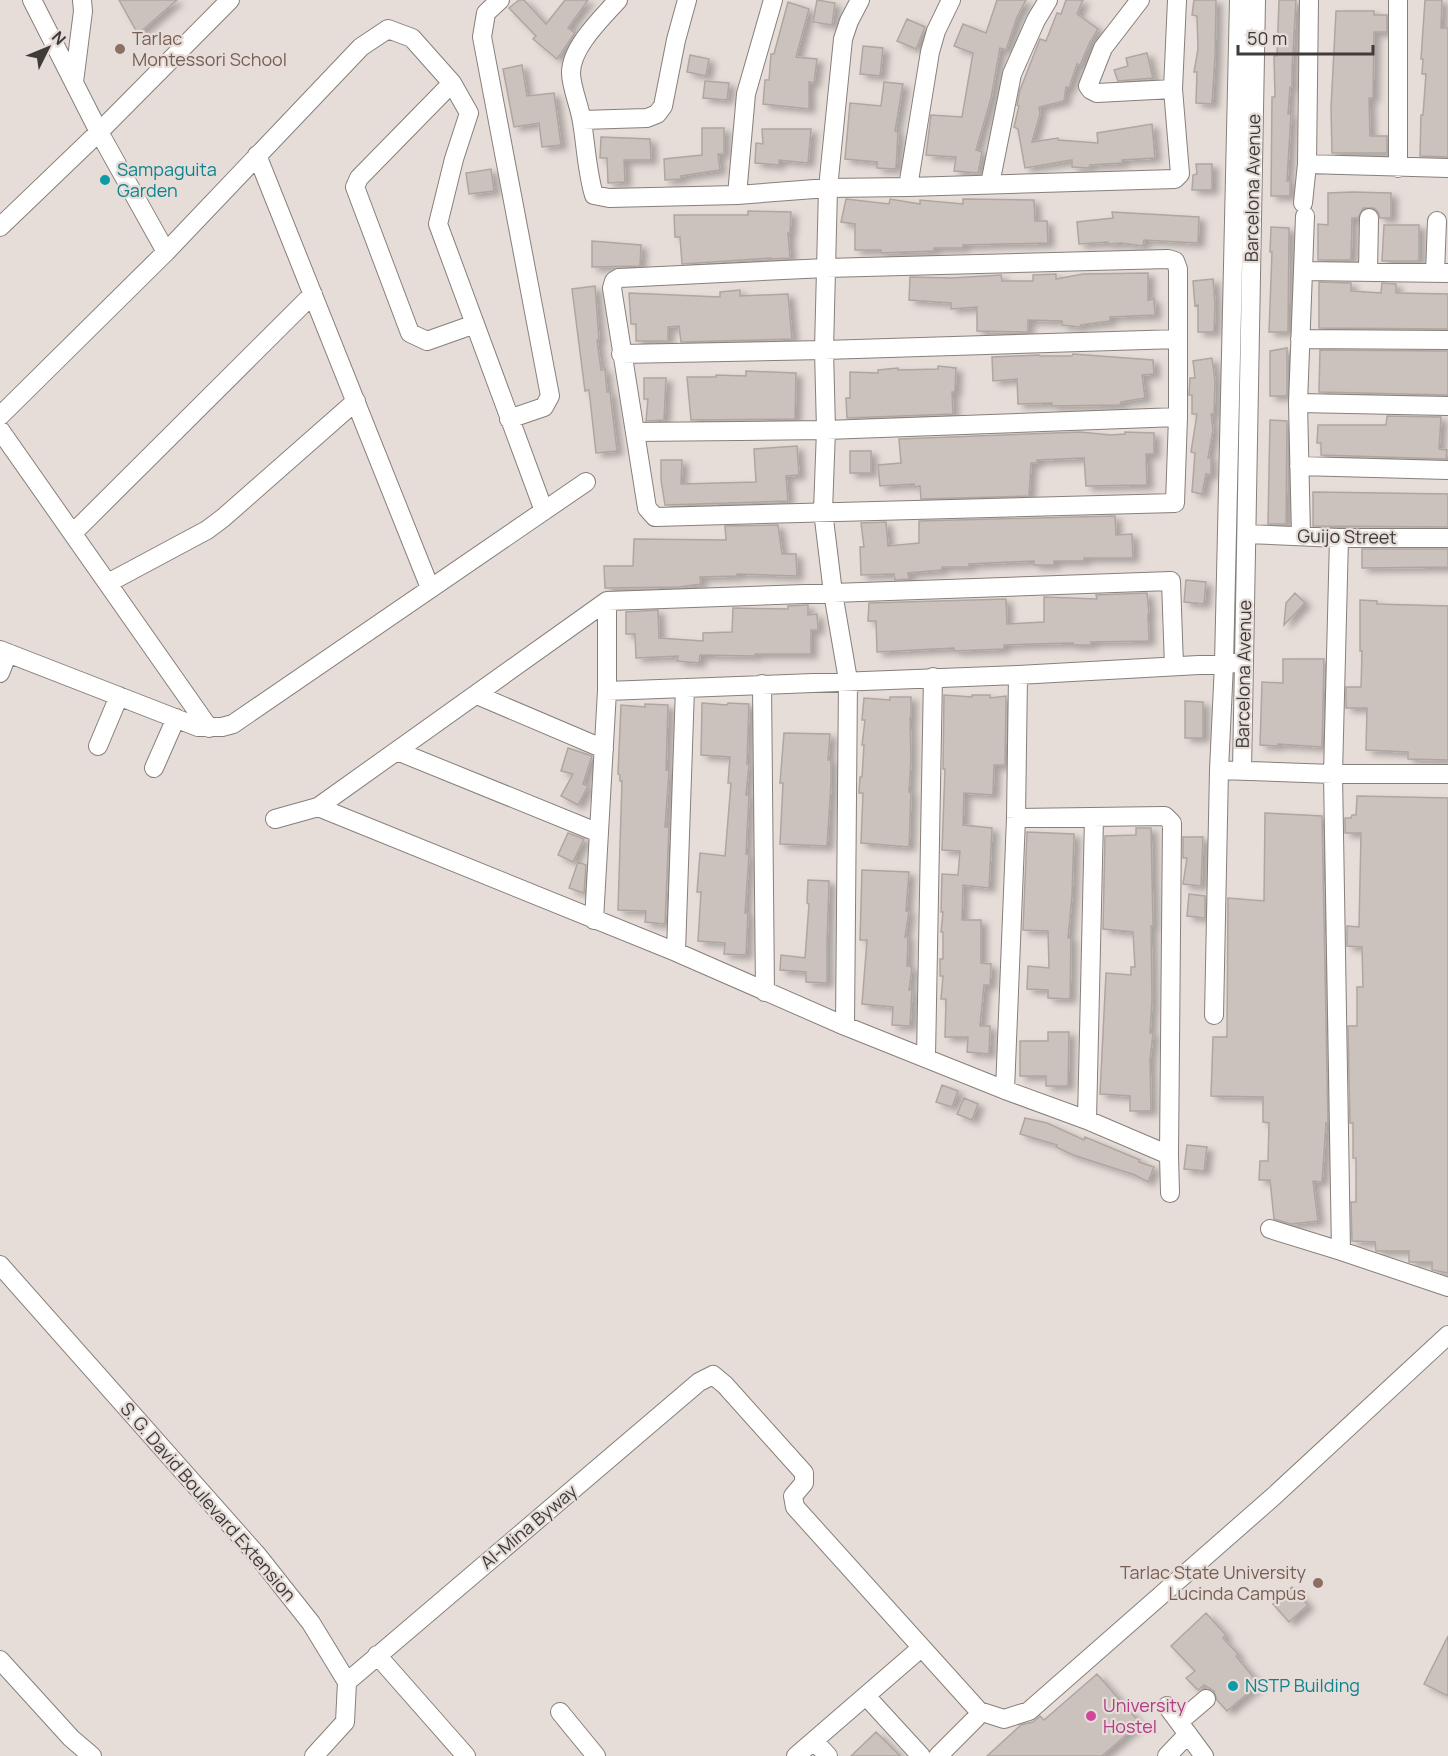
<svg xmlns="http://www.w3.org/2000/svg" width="1448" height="1756" font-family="Manrope,sans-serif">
  <defs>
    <filter id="shadow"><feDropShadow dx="6" dy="4" stdDeviation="3" flood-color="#0004"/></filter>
  </defs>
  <rect width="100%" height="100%" fill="#e6ddd8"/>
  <!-- building -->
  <path fill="#cbc2bd" stroke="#afa6a1" stroke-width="1.5" filter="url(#shadow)" d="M 119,0 L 177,0 L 138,34 Z
    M 519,0 L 524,0 L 546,24 L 565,0 L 588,0 L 568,28 L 575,33 L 557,59 L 533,39 L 536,36 L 509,8 Z
    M 817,0 L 835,3 L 832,25 L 813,22 Z
    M 997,0 L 1026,0 L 1017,17 L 1006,50 L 1000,48 L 991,98 L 976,150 L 982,152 L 978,173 L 954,171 L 956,157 L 926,155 L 931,115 L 962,117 L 973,53 L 954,46 L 963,24 L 986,33 Z
    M 1066,0 L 1083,0 L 1077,14 L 1098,29 L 1090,42 L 1080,65 L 1077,64 L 1069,88 L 1066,87 L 1064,101 L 1039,107 L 1040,114 L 1032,142 L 1058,138 L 1058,140 L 1098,143 L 1097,133 L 1152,124 L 1155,158 L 1122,160 L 1122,163 L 1090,165 L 1089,168 L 1072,167 L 1072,160 L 1025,168 L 1018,129 L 1014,127 L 1019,106 L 1017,105 L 1020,90 L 1040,39 L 1046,41 L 1057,13 L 1061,14 Z
    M 1194,0 L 1216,0 L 1215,57 L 1212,104 L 1196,103 L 1197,72 L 1194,72 L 1198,49 L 1197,16 L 1192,15 Z
    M 1279,0 L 1296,0 L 1292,69 L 1292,87 L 1290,87 L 1288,114 L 1291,114 L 1287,181 L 1290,181 L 1290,196 L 1271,196 L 1272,97 L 1275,97 L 1274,56 L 1277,56 Z
    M 1425,0 L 1442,0 L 1441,28 L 1448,28 L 1448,157 L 1420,156 L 1421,115 L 1423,115 L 1426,74 L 1422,74 L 1423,59 L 1421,59 Z
    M 788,2 L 809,9 L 796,57 L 817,59 L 814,83 L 809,82 L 809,109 L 763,104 L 765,80 L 769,80 L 771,54 L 774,54 Z
    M 1336,11 L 1374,11 L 1374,15 L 1387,15 L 1387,32 L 1374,32 L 1373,98 L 1369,98 L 1370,136 L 1387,136 L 1387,153 L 1332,153 L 1331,108 Z
    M 907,19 L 925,27 L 916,49 L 897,41 Z
    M 863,46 L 883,48 L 880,76 L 860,74 Z
    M 1147,53 L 1153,78 L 1118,81 L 1114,70 L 1128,66 L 1126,58 Z
    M 690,55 L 709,59 L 706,76 L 687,72 Z
    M 522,65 L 527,96 L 554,93 L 561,145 L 542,147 L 539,123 L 514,127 L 503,69 Z
    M 705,81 L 729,83 L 727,100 L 703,98 Z
    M 884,82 L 903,84 L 895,131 L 898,132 L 896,169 L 877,168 L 877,162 L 845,159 L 850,103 L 881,106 Z
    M 702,128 L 724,128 L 724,154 L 718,154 L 720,170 L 681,176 L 681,179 L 665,180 L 664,159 L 702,155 Z
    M 762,129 L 811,129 L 808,163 L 779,160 L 779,165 L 755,163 L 756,143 L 763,144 Z
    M 601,137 L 650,139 L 651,160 L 624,160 L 625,182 L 608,183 L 607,158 L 600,158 Z
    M 1196,164 L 1212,164 L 1212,190 L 1192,190 L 1193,175 L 1197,174 Z
    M 491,169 L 494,191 L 469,194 L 466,173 Z
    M 1352,192 L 1391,193 L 1391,218 L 1380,218 L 1378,212 L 1374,208 L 1363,208 L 1358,218 L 1352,218 L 1351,260 L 1318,260 L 1318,224 L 1328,225 L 1328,193 Z
    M 846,199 L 889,204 L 890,199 L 920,204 L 920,200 L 963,204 L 963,199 L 1034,200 L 1035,221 L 1047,221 L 1048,243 L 963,245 L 963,248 L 934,248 L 934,251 L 881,253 L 881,250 L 855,250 L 855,224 L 841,222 Z
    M 748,211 L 791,212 L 790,233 L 788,233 L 790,258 L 771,259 L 771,258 L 682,264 L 680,237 L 675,237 L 674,215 L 748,215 Z
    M 1112,212 L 1199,217 L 1198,243 L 1144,240 L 1143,246 L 1121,243 L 1108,244 L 1108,242 L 1079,244 L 1077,222 L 1113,218 Z
    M 1384,225 L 1419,225 L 1419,261 L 1382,261 Z
    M 1271,227 L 1289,228 L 1288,332 L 1269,332 L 1272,252 L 1270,252 Z
    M 592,241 L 641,245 L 640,266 L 592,267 Z
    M 1148,273 L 1148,300 L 1154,299 L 1155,315 L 1110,317 L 1110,321 L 1081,325 L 1080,327 L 1062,325 L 1062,321 L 1028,320 L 1028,332 L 977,331 L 977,307 L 951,309 L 951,303 L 909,300 L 910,277 L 952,278 L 1001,275 L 1002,281 L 1033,281 L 1033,275 L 1056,274 L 1056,279 L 1083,274 Z
    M 1213,279 L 1215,304 L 1214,332 L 1198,332 L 1198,305 L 1195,306 L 1193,281 Z
    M 1319,282 L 1351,283 L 1351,291 L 1381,293 L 1382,283 L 1396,284 L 1396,293 L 1448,294 L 1448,329 L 1319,328 Z
    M 595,286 L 599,340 L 597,340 L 601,370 L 605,369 L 607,392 L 610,392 L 617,451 L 596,453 L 589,390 L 585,391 L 572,289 Z
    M 740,290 L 740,296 L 788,294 L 792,339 L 681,342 L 679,326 L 668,327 L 668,341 L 636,341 L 636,324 L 631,324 L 629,293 L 720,297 L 720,292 Z
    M 1287,348 L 1287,396 L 1270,396 L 1270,351 Z
    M 1320,350 L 1448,351 L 1448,395 L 1319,392 Z
    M 1073,354 L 1153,360 L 1154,374 L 1142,375 L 1145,398 L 1121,402 L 1120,405 L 1052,406 L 1052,403 L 1018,404 L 1017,379 L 993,381 L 992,357 L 1039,355 L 1040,356 L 1072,356 Z
    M 1212,358 L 1215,381 L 1214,414 L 1211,414 L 1213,430 L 1208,458 L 1211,458 L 1211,475 L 1206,474 L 1202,494 L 1192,492 L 1195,453 L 1191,452 L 1197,414 L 1192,414 L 1192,395 L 1189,395 L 1190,378 L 1195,378 L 1193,361 Z
    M 938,366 L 956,368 L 955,392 L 952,392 L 953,414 L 847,418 L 846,398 L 850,398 L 850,372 L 878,373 L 878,370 L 898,368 L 898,370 L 938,369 Z
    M 746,371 L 796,373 L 795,419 L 691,420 L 687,377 L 716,377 L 716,375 L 746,376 Z
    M 644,378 L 666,378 L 664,420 L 646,421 L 648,399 L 644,399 Z
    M 1387,416 L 1441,417 L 1439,449 L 1447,450 L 1446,459 L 1321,455 L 1321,443 L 1317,443 L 1318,425 L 1386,425 Z
    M 1270,420 L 1287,421 L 1286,524 L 1268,524 Z
    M 1080,432 L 1111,435 L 1125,434 L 1125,432 L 1154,433 L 1154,454 L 1146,454 L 1147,485 L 1086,486 L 1084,458 L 1037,460 L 1037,463 L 1031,463 L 1029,496 L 921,499 L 920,486 L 915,487 L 914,484 L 880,486 L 878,465 L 901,463 L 899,439 Z
    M 797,446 L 799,475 L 786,476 L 788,501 L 665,505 L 661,480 L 661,460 L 682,460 L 681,484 L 756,482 L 754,449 Z
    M 850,451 L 871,451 L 871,473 L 850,473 Z
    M 1313,492 L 1448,494 L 1448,527 L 1313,526 Z
    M 1115,516 L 1116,535 L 1132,534 L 1133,558 L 1084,558 L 1084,561 L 1054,561 L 1054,565 L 1034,565 L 1034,561 L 969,564 L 969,567 L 942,567 L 942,570 L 908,573 L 909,579 L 895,580 L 894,574 L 861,575 L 860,547 L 864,547 L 861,523 L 886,522 L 888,546 L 919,543 L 919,521 Z
    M 778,525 L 782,554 L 796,554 L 797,576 L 737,574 L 737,576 L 700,577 L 701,584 L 679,587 L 605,588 L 604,566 L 633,566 L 634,539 L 726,540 L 725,526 Z
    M 1362,549 L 1448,549 L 1448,567 L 1362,568 Z
    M 1186,580 L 1206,582 L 1204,604 L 1184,602 Z
    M 1147,593 L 1149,613 L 1148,614 L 1149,641 L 1091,642 L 1091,645 L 1073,645 L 1073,643 L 1033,644 L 1004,645 L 1004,649 L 954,651 L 954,648 L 877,652 L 876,621 L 868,621 L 869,603 L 1006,599 L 1007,624 L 1044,622 L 1044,597 L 1097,599 L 1096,595 Z
    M 1295,593 L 1305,603 L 1284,625 L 1286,603 Z
    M 1360,600 L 1377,601 L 1377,604 L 1448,606 L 1448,760 L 1408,759 L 1408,752 L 1366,750 L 1367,708 L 1346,708 L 1346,687 L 1361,687 L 1362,651 L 1360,651 Z
    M 808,605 L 808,615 L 817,614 L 818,630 L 811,630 L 811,654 L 755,654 L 755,656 L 700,655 L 699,663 L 677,661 L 678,656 L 636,658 L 635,634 L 626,634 L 626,612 L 658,610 L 659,638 L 703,641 L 703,633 L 732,632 L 733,608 L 788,609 L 788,606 Z
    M 1283,659 L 1324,659 L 1322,747 L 1278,744 L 1278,746 L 1260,745 L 1262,682 L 1283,683 Z
    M 944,695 L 972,697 L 972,695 L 990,695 L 990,698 L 1006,696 L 1005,765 L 994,765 L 993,795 L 964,793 L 963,825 L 992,828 L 989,888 L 963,885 L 962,920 L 981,920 L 981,963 L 991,964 L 990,985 L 984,985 L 980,1026 L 990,1026 L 989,1054 L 967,1052 L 968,1037 L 945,1037 L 946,999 L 941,999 L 943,976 L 940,976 L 940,959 L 943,959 L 943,932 L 941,932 L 943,912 L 941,912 L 942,874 L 958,875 L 960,851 L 942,850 L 945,769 L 943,769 Z
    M 890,697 L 911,697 L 911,718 L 910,718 L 911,759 L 909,792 L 911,792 L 909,847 L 861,843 L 863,793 L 859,793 L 860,777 L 862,777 L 864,745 L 862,745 L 865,720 L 862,720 L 864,698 L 890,700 Z
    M 1185,701 L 1203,702 L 1203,738 L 1185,738 Z
    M 702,703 L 727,705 L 728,703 L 749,704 L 747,764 L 749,764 L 746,795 L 749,795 L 746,854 L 749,855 L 745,913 L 748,913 L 746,955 L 724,954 L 725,943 L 698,941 L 701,892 L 697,892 L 700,853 L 725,856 L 731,783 L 728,783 L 730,757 L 701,755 Z
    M 645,704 L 668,705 L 666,770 L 669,771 L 665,827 L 669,827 L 665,924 L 645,922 L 646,911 L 618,910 L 622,781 L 620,781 L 620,775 L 618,774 L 621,705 L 645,707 Z
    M 784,733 L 830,734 L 828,760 L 831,760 L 831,784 L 827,846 L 780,844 L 783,783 L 780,783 Z
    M 568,748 L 592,756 L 583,784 L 588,786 L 578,805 L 561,796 L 573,774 L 561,771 Z
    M 1357,796 L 1448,798 L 1448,1273 L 1432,1270 L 1432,1262 L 1409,1262 L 1409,1251 L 1376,1251 L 1375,1242 L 1352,1241 L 1351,1202 L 1356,1202 L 1356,1158 L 1353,1158 L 1353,1123 L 1350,1123 L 1348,1026 L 1357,1026 L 1357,987 L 1363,987 L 1362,947 L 1347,946 L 1347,926 L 1359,927 L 1361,833 L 1345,833 L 1345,818 L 1351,818 L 1352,815 L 1356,815 Z
    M 1265,813 L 1322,816 L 1328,1123 L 1326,1123 L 1322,1182 L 1313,1181 L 1318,1221 L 1291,1224 L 1274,1219 L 1270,1180 L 1259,1180 L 1260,1161 L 1268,1161 L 1269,1123 L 1263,1122 L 1263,1097 L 1211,1096 L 1213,1037 L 1227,1037 L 1228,898 L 1264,901 Z
    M 1136,828 L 1151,828 L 1153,926 L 1151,926 L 1152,1000 L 1150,1033 L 1153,1033 L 1150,1060 L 1151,1111 L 1130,1111 L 1130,1096 L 1100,1094 L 1106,973 L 1131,975 L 1131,967 L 1135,967 L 1133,932 L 1103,929 L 1105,836 L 1136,835 Z
    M 1027,832 L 1074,834 L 1072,895 L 1068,938 L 1071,938 L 1070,999 L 1048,998 L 1048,990 L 1027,989 L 1028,966 L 1049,968 L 1048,931 L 1023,930 Z
    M 568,833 L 584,839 L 573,862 L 558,855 Z
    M 1183,837 L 1203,837 L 1201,886 L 1183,884 L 1187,858 L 1183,858 Z
    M 578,862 L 586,865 L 584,893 L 569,888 Z
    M 862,870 L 909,872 L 906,911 L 909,911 L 905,937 L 908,937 L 907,966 L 912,967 L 909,990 L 912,990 L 910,1026 L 892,1025 L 893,1007 L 862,1004 L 867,940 L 860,940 Z
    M 808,880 L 829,881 L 827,943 L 827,983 L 806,982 L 806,972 L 780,970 L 781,955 L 805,958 L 809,904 L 807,903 Z
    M 1189,894 L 1205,896 L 1205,918 L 1187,916 Z
    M 1048,1032 L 1069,1032 L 1068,1086 L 1046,1086 L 1046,1076 L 1020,1076 L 1020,1041 L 1048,1041 Z
    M 942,1085 L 958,1091 L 952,1107 L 936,1102 Z
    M 964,1098 L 978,1104 L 972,1120 L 957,1114 Z
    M 1025,1118 L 1047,1123 L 1084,1140 L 1085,1137 L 1140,1160 L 1139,1162 L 1154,1167 L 1148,1182 L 1135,1175 L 1073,1155 L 1056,1147 L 1057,1145 L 1020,1134 Z
    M 1187,1145 L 1207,1147 L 1204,1171 L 1184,1169 Z
    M 1292,1587 L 1308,1605 L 1289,1622 L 1273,1604 Z
    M 1206,1613 L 1226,1635 L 1223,1638 L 1238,1654 L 1236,1656 L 1259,1684 L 1227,1711 L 1217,1700 L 1214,1691 L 1204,1685 L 1198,1690 L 1186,1678 L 1195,1671 L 1171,1646 Z
    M 1448,1636 L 1448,1696 L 1424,1684 Z
    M 1097,1674 L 1140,1723 L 1102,1756 L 987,1756 L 1021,1725 L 1033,1722 L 1040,1716 L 1044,1720 Z
    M 876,1732 L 900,1756 L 851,1756 Z"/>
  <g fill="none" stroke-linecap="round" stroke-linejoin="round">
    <defs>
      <path id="minor" d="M 32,0 L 99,132 L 166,252
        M 500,0 L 486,13 L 482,37 L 550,396 L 544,407 L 509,419
        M 618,0 C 602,18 571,47 571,73 C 571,87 580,107 582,122 C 586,146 587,172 594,195 L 609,198 L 737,195 L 828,188 L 908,187 L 1175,179 L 1180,174 L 1173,89 L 1177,0
        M 1140,0 L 1103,48 L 1088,86 L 1091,90 L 1097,93 L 1173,89
        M 1239,0 L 1224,664 L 1219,770 L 1333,774 L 1448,774
        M 74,82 L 83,11 L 82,0
        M 452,83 L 359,178 L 355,187 L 410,333 L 427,341 L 475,324
        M 582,120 L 647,118 L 657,114 L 663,106 L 676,40 L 687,0
        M 257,155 L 430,588
        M 1307,164 L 1448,168
        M 1398,168 L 1398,0
        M 990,184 L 1012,74 L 1036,20 L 1048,0
        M 908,187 L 930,52 L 936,31 L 951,0
        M 737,195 L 746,94 L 773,0
        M 1303,203 L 1307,164 L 1309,0
        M 0,227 L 99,132 L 230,0
        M 1168,259 L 1175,261 L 1178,269 L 1178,417 L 1175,503 L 655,517 L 647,508 L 612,288 L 614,281 L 619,278 L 826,268 Z
        M 1303,271 L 1305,216
        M 1368,272 L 1369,218
        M 1435,273 L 1437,221
        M 1300,339 L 1448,340
        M 621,354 L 824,350 L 1178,339
        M 1298,403 L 1448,406
        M 0,416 L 166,252 L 361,47 L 388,29 L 412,38 L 452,83 L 469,113 L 454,159 L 438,224 L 544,511
        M 0,430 L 209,728
        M 635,432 L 826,430 L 1178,417
        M 1299,466 L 1448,470
        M 73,533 L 313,294
        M 1247,534 L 1339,538 L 1448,538
        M 1301,536 L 1298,403 L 1303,271 L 1448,273
        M 1339,538 L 1333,774 L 1341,1251 L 1448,1287
        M 108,583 L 207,530 L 223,518 L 356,401
        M 0,650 L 198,727 L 222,727 L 233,724 L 586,482
        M 0,673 L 8,653
        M 762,684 L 765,992
        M 607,691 L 1018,675 L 1235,663
        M 477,695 L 604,749
        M 98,746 L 119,696
        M 397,751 L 599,833
        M 154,768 L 176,718
        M 1242,771 L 1256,0
        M 318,807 L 676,952 L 845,1026 L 1005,1090 L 1087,1120 L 1169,1155
        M 1016,818 L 1165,816 L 1172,823 L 1169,1155 L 1170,1193
        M 275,819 L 318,807 L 607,601 L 1171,581 L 1174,666
        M 594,920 L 607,691 L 607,601
        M 676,952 L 685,688
        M 1214,1015 L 1219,770
        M 845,1026 L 848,680 L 833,593 L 823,511 L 826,430 L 824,350 L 828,188 L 843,39 L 849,21 L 860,0
        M 926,1057 L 933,677
        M 1005,1090 L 1016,818 L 1018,675
        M 1087,1120 L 1094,818
        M 1270,1229 L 1341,1251
        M 0,1265 L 258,1556 L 311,1623 L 347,1682 L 345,1722 L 314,1756
        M 377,1655 L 466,1756
        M 0,1660 L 71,1738 L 92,1756
        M 347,1682 L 699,1382 L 713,1375 L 725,1385 L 804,1473 L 804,1483 L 793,1496 L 795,1507 L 979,1711
        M 866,1696 L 921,1756
        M 1167,1706 L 1204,1756
        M 979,1711 L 1004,1719 L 1029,1711 L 1274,1496 L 1448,1335
        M 560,1712 L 596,1756
        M 1179,1722 L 1206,1699
        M 814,1741 L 828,1756
        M 796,1756 L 921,1648
        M 938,1756 L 976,1718 L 979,1711
        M 1167,1756 L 1188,1734"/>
    </defs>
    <!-- minor casing -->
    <use href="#minor" stroke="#877f7a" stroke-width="20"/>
    <!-- minor -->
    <use href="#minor" stroke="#fff" stroke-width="18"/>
  </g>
  <!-- markers -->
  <g fill="#8d6e63" stroke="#e6ddd8" stroke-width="2">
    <circle cx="120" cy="49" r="6"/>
    <circle cx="1318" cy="1583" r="6"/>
  </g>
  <g fill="#0f9aa8" stroke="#e6ddd8" stroke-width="2">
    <circle cx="105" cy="180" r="6"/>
    <circle cx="1233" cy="1686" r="6"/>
  </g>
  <circle fill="#d1479c" stroke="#e6ddd8" stroke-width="2" cx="1091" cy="1716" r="6"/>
  <g text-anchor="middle" stroke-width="4.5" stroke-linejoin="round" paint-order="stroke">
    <!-- education labels -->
    <g font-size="18" fill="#785e54" stroke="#e6ddd8" text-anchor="start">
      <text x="132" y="45">Tarlac<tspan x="132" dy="21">Montessori School</tspan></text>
      <text x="1306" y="1579" text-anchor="end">Tarlac State University<tspan x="1306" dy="21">Lucinda Campus</tspan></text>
    </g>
    <!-- culture labels -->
    <g font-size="18" fill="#0d838f" stroke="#e6ddd8" text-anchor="start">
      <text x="117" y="176">Sampaguita<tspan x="117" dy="21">Garden</tspan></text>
      <text x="1245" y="1692">NSTP Building</text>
    </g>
    <!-- street labels -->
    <g font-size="18" fill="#3f3b39" stroke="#e6ddd8">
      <text transform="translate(1253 188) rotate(-89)" y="6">Barcelona Avenue</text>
      <text transform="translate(1347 537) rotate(1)" y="6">Guijo Street</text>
      <text transform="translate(1244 674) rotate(-89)" y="6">Barcelona Avenue</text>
      <text transform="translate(208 1502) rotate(49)" y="6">S. G. David Boulevard Extension</text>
      <text transform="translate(529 1527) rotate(-40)" y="6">Al-Mina Byway</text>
    </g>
    <!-- hotel labels -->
    <g font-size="18" fill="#b23c85" stroke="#e6ddd8" text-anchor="start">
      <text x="1103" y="1712">University<tspan x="1103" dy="21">Hostel</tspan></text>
    </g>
  </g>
  <!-- north arrow -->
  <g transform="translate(48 48) rotate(47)" stroke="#e6ddd8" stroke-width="4.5" paint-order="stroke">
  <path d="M0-4.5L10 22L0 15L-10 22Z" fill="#3f3b39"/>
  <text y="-9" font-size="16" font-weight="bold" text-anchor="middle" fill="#3f3b39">N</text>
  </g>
  <!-- scale -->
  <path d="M1238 45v9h135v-9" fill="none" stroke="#3f3b39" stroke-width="3"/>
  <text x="1247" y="45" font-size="18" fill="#3f3b39" stroke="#e6ddd8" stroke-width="4.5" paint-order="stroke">50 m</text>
</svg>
